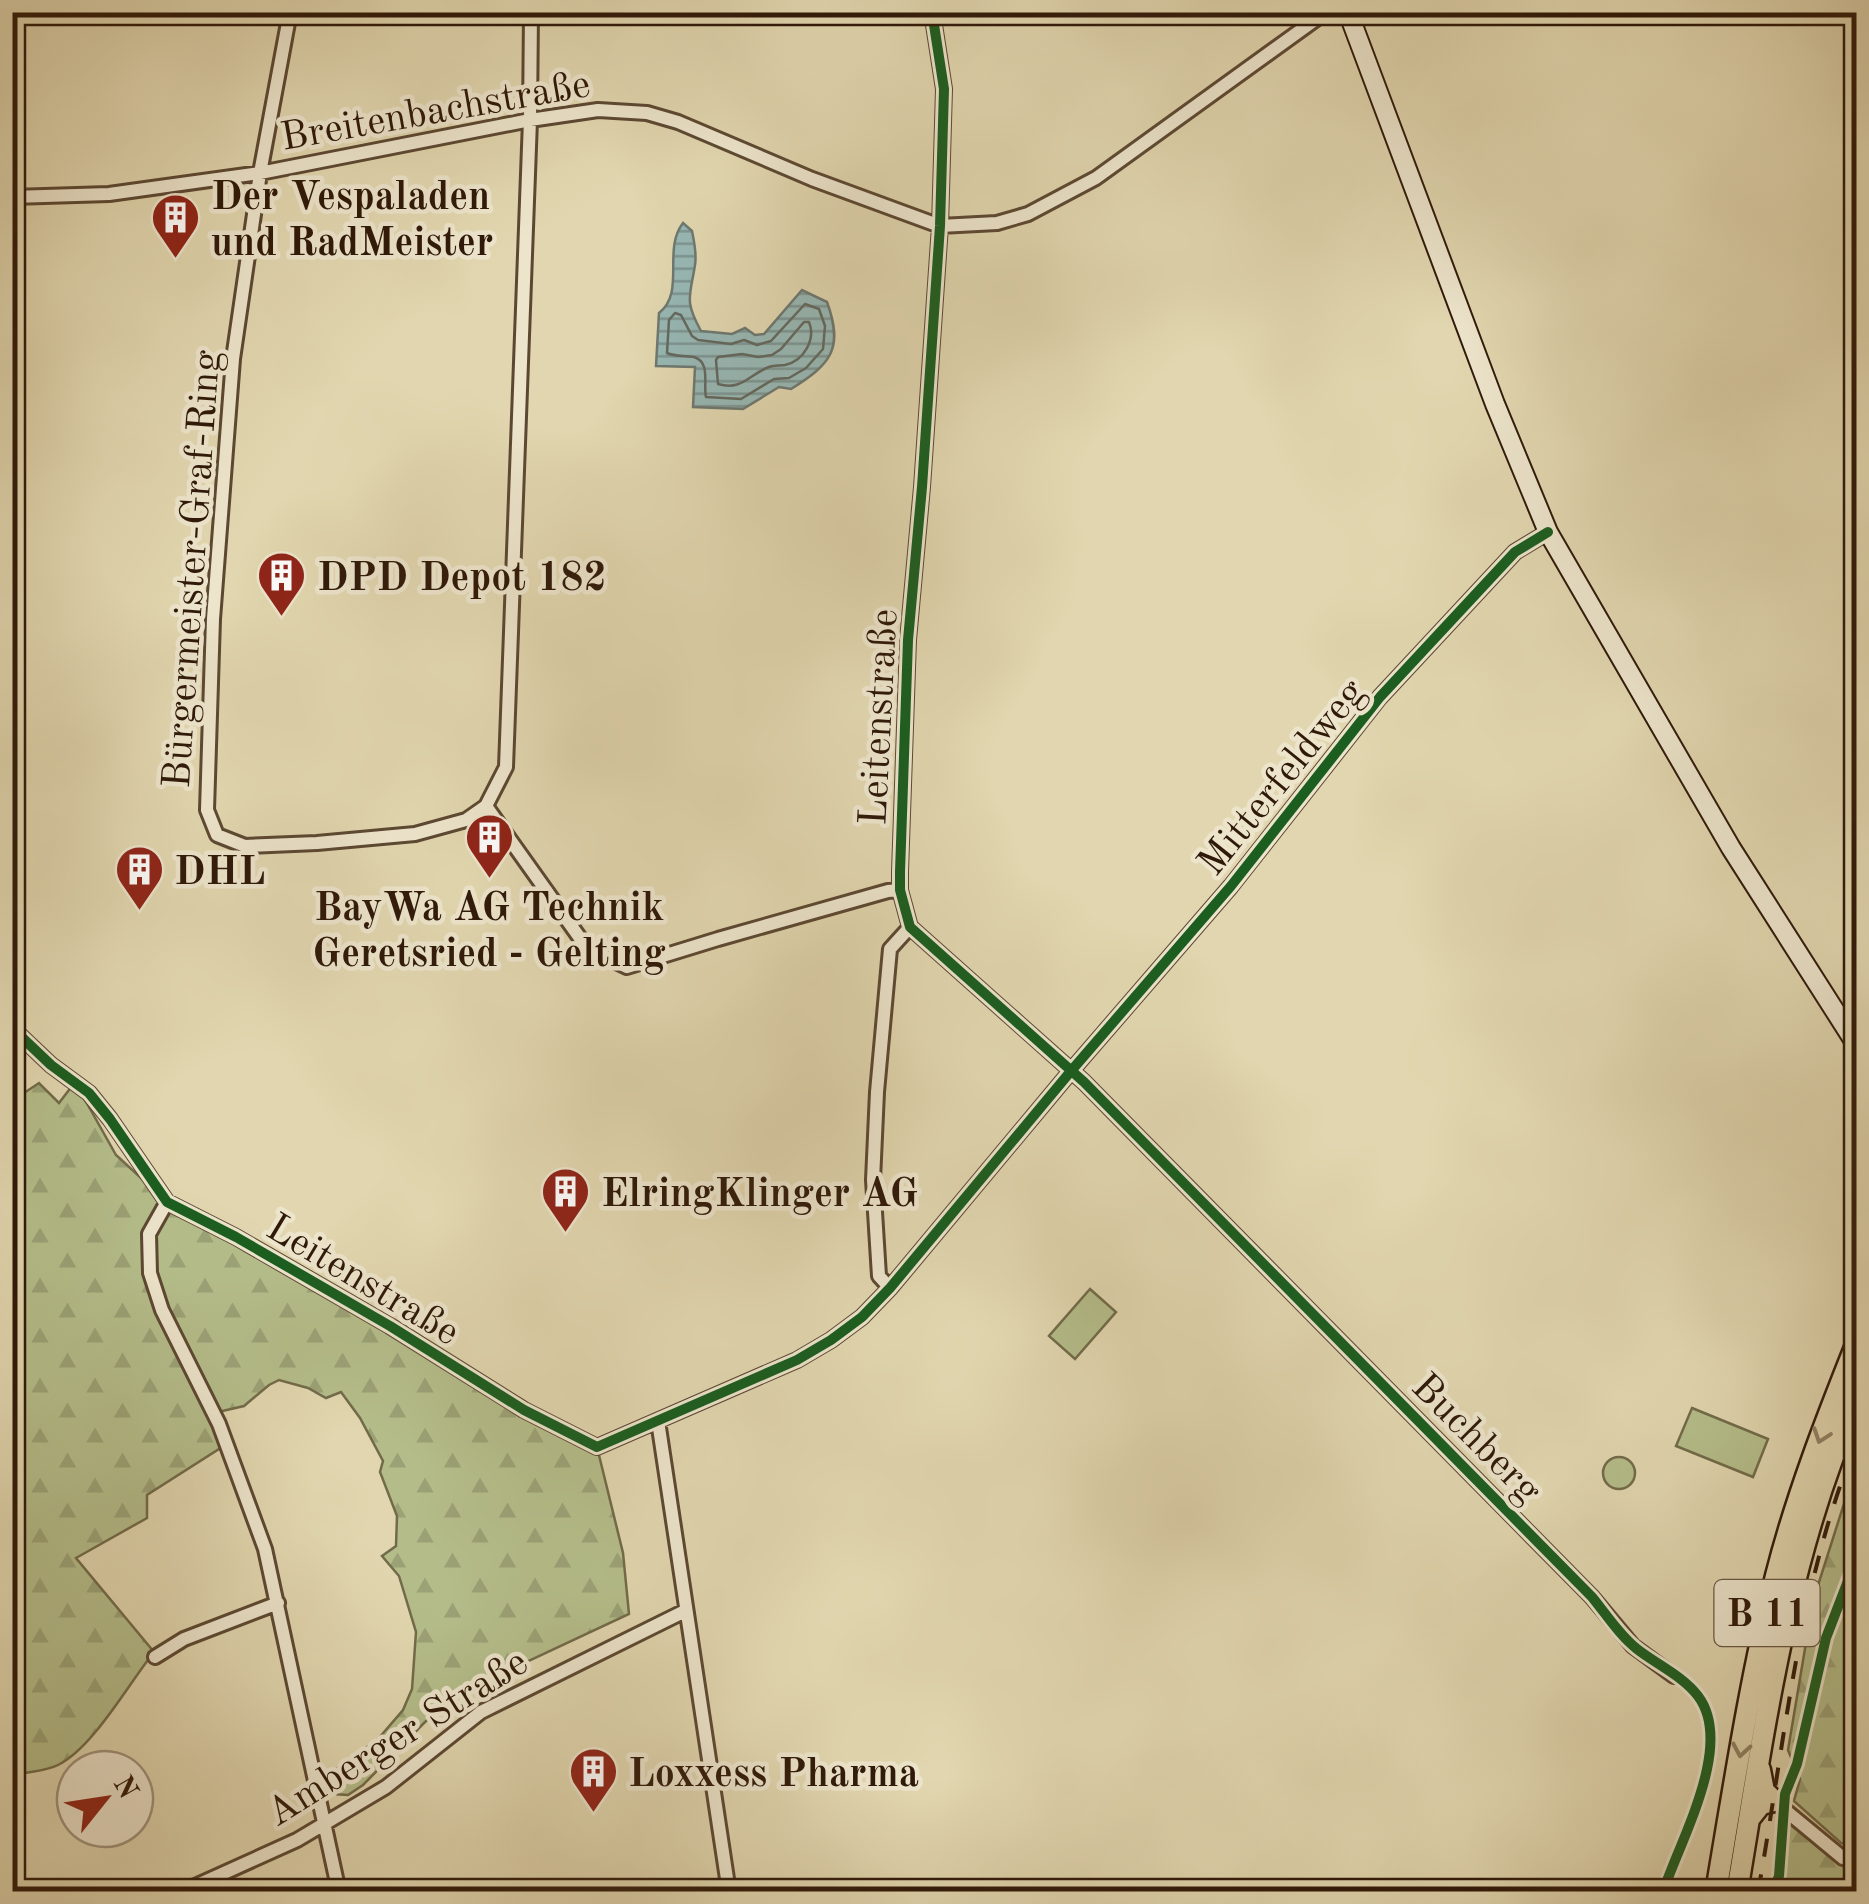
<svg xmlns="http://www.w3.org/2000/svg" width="1869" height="1904" font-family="'Old Standard TT',serif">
  <defs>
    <pattern id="forest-firs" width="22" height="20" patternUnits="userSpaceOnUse" patternTransform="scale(2.5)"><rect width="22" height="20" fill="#b4bd8a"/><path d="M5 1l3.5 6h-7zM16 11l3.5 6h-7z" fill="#9ba276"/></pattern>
    <pattern id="water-rules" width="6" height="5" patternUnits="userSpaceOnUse" patternTransform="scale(2.5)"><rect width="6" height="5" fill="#97b7b4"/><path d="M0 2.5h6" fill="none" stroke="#7c9491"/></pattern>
  </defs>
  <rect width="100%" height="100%" fill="#e1d6af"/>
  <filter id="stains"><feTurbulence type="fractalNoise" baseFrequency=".002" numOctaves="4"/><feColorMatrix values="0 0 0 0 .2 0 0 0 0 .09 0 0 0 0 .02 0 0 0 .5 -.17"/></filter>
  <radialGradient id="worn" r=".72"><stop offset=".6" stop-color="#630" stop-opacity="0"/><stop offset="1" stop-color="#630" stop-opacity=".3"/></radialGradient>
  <!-- green -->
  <path fill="#b4bd8a" stroke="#726b4a" stroke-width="2.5" d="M 1090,1289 L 1116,1312 L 1075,1359 L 1049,1336 Z
    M 1692,1408 L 1768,1439 L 1753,1477 L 1676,1446 Z
    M1603 1473a16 16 0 1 1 32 0a16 16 0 1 1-32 0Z"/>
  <!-- forest -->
  <path fill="url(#forest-firs)" stroke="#726b4a" stroke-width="2.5" d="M 75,1082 L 116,1155 L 167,1202 L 597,1447 L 623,1553 L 629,1614 L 462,1692 L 425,1722 L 363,1785 L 348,1795 L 333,1794 L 334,1771 L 378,1739 L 403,1710 L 412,1689 L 416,1632 L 399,1576 L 382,1556 L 396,1546 L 397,1516 L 380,1472 L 383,1461 L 360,1418 L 341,1392 L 326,1398 L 308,1388 L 279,1380 L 269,1385 L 244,1406 L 218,1412 L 222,1447 L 147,1495 L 147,1518 L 76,1558 L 154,1652 C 129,1683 93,1748 58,1765 C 44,1772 27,1771 13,1776 L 12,1089 L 21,1095 L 39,1083 L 59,1103 Z
    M 1856,1466 L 1856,1848 L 1841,1843 L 1794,1801 L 1800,1779 L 1788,1750 L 1813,1601 Z
    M 1787,1818 C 1808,1837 1829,1859 1856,1867 L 1856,1891 L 1776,1892 L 1781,1881 Z"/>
  <!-- water -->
  <path fill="url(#water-rules)" stroke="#6d7870" stroke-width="2.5" d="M 683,223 L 692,231 C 694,242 697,253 695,265 C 690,297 684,300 701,331 L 732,334 L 745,328 L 755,335 L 764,334 L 802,290 L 827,302 C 844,349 831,364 791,389 L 779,387 L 743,409 L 693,407 L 695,367 L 656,366 L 659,313 C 686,292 662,250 683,223 Z"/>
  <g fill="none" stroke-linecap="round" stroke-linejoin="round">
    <!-- shore -->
    <path stroke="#63685e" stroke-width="2.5" d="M 805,304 L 819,309 L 825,326 L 823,349 L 806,368 L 789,378 L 774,379 L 741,399 L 706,397 C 703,385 711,362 694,357 C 684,355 676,357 667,353 L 669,320 L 675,313 L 681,315 L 692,336 L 698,340 L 731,344 L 744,340 L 757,345 L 771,341 Z
      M 804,322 L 809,322 C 816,339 804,361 785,365 C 779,366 774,365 769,367 C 748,375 742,391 718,384 L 716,360 L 718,357 L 742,354 L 758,357 L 772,355 L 781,349 Z"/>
    <defs>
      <path id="street" d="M 290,12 L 260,173 L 233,359 L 213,619 L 207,810 L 217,835 L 245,846 L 317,843 L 415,834 L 466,820 L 486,806 L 506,767 L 530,120 L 531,12
        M 932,12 L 944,89 L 940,226 L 922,487 L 908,640 L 900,872 L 900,890 L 910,927 L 1084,1082 L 1592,1597 L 1633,1646 L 1674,1676
        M 12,197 L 109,194 L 260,173 L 530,120 L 598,110 L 647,113 L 678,122 L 812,179 L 940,226 L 997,223 L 1028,214 L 1096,178 L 1326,12
        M 486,806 L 587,948 L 627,967 L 718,939 L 888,891 L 900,890
        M 12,1028 L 51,1065 L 89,1093 L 110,1119 L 167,1202 L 236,1237 L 390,1326 L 524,1410 L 597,1447 L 797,1360 L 831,1340 L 862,1317 L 890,1288 L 1071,1071 L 1231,886 L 1380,697 L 1515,552 L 1548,532
        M 167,1202 L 149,1234 L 150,1273 L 162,1310 L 219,1424 L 265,1549 L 339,1892
        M 890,1288 L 879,1276 L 873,1180 L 877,1092 L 890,949 L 910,927
        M 658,1421 L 729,1892
        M 155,1657 L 184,1639 L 278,1603
        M 1774,1801 L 1843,1858 L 1856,1862
        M 193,1887 L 297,1840 L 386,1787 L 481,1712 L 685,1611"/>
      <path id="secondary" d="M 1348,12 L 1495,404 L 1548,532 L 1731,848 L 1856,1044"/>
      <path id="primary" d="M 1749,1819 L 1761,1804 L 1774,1801 L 1764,1791 L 1760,1770
        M 1716,1892 C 1734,1786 1750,1680 1776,1576 C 1796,1497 1826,1420 1856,1345
        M 1737,1892 C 1765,1725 1787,1555 1856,1400"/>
    </defs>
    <!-- street casing -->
    <use href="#street" stroke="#5c4832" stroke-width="18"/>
    <!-- secondary casing -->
    <use href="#secondary" stroke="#2f1909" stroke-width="22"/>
    <!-- primary casing -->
    <use href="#primary" stroke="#2f1909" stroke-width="25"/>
    <!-- street -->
    <use href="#street" stroke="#ece4cb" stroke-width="12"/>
    <!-- secondary -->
    <use href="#secondary" stroke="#ece4cb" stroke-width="18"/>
    <!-- primary -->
    <use href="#primary" stroke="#e1d6af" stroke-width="20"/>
    <!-- rail -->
    <path stroke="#2f1909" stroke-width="4" stroke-dasharray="18 18" stroke-linecap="butt" d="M 1758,1892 C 1785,1742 1798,1585 1856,1444"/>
    <defs>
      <path id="cycleway" d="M 932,12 L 944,89 L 940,226 L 922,487 L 908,640 L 900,872 L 900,890 L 910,927 L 1084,1082 L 1592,1597 C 1606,1614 1620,1636 1637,1649 C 1656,1664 1683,1676 1698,1696 C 1735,1745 1680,1840 1663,1892
        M 12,1028 L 51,1065 L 89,1093 L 110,1119 L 167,1202 L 236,1237 L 390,1326 L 524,1410 L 597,1447 L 797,1360 L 831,1340 L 862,1317 L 890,1288 L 1071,1071 L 1231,886 L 1380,697 L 1515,552 L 1548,532
        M 1773,1892 L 1779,1876 L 1785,1794 L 1797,1764 L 1826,1638 L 1856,1560"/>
    </defs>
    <!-- cycleway casing -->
    <use href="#cycleway" stroke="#ece4cb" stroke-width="16"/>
    <!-- cycleway -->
    <use href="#cycleway" stroke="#1b5e20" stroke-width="10"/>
  </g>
  <!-- one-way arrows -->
  <defs><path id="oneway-chevron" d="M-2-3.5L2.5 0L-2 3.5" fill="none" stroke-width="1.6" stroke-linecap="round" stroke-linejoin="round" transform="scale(2.5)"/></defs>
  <g stroke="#918164">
    <use href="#oneway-chevron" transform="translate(1821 1436) rotate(109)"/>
    <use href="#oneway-chevron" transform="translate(1741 1750) rotate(100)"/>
  </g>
  <!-- icons -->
  <defs>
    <symbol id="building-pin" viewBox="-11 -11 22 30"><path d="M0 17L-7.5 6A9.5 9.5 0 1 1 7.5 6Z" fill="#8f2418" stroke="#ece4cb"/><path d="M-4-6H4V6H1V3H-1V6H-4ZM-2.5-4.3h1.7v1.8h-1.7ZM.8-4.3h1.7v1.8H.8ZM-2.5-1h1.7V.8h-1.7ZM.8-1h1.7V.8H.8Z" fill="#fff"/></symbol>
  </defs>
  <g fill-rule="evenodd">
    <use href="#building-pin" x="148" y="190" width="55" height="75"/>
    <use href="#building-pin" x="254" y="548" width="55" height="75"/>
    <use href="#building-pin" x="462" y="810" width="55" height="75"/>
    <use href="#building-pin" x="112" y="842" width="55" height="75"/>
    <use href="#building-pin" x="538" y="1164" width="55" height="75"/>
    <use href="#building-pin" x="566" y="1744" width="55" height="75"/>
  </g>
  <g text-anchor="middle" stroke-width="9" stroke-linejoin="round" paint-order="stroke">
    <!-- shield labels -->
    <rect fill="#ece4cb" stroke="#685643" stroke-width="2.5" x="1714.5" y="1580" width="105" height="66" rx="8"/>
    <g font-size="38" font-weight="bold" fill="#2f1909">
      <text x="1767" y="1626">B 11</text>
    </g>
    <!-- street labels -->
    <g font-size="40" fill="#2f1909" stroke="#ece4cb">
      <text transform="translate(435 109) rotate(-10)" y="14">Breitenbachstraße</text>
      <text transform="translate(190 569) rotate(-86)" y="14">Bürgermeister-Graf-Ring</text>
      <text transform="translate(877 717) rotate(-87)" y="14">Leitenstraße</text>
      <text transform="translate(1280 776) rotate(-51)" y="14">Mitterfeldweg</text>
      <text transform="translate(364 1278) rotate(31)" y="14">Leitenstraße</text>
      <text transform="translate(1478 1437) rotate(45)" y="14">Buchberg</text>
      <text transform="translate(396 1736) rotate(-32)" y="14">Amberger Straße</text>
    </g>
    <!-- poi labels -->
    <g font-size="40" font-weight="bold" fill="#2f1909" stroke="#ece4cb" text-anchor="start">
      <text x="211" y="209">Der Vespaladen<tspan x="211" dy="46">und RadMeister</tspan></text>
      <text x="317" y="590">DPD Depot 182</text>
      <text x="174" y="884">DHL</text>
      <text x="489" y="920" text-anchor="middle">BayWa AG Technik<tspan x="489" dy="46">Geretsried - Gelting</tspan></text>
      <text x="601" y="1206">ElringKlinger AG</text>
      <text x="628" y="1786">Loxxess Pharma</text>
    </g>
  </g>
  <!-- margin -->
  <rect width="1869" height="1904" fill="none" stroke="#e1d6af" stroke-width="50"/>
  <rect x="15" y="15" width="1839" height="1874" fill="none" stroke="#2f1909" stroke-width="5"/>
  <rect x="25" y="25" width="1819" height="1854" fill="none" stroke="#2f1909" stroke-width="2.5"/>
  <!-- north arrow -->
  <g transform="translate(105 1799) rotate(60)"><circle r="48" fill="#ece4cb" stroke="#a0937d" stroke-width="2.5"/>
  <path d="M0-8L18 38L0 25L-18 38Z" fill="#8f2418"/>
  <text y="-15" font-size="28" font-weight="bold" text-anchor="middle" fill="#2f1909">N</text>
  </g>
  <rect width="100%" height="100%" filter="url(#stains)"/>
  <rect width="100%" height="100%" fill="url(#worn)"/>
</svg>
